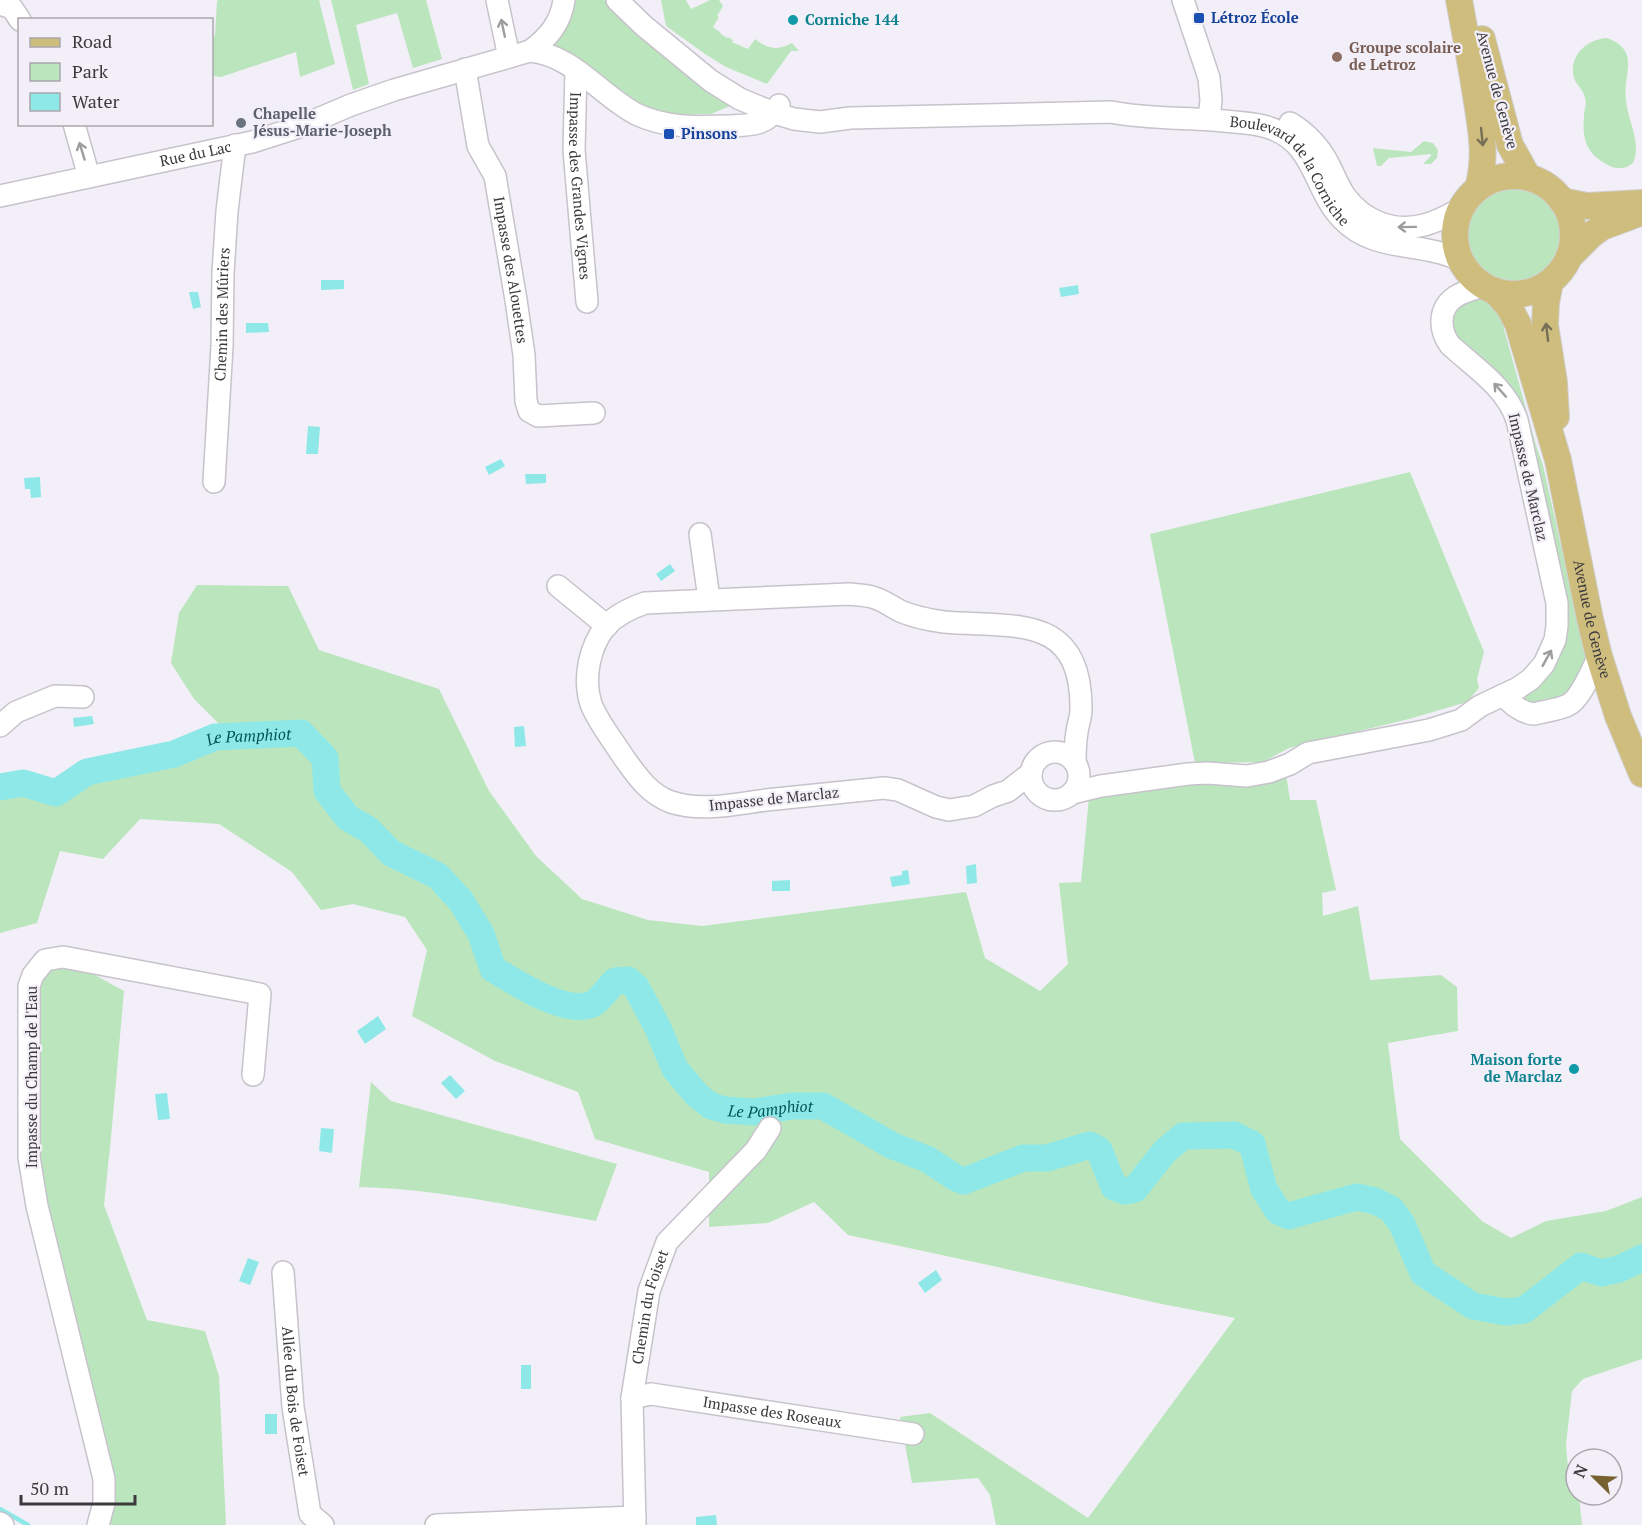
<svg xmlns="http://www.w3.org/2000/svg" width="1642" height="1525" font-family="'PT Serif',serif">
  <rect width="100%" height="100%" fill="#f3eff8"/>
  <!-- green -->
  <path fill="#bbe6bd" d="M 219,0 L 319,0 L 335,64 L 300,77 L 296,52 L 221,77 L 212,76 L 212,40 L 215,35 L 217,1 Z
    M 331,0 L 426,0 L 442,59 L 413,68 L 397,13 L 356,25 L 369,84 L 353,90 Z
    M 572,0 L 607,0 L 646,39 L 735,104 L 711,114 L 696,114 L 673,119 L 637,106 L 548,46 Z
    M 661,0 L 686,0 L 691,9 L 710,0 L 719,0 L 723,6 L 717,16 L 719,17 L 713,27 L 721,33 L 721,34 L 727,38 L 728,37 L 733,40 L 732,42 L 748,49 L 755,39 C 768,49 776,51 792,43 L 799,51 L 791,51 L 767,84 L 726,67 L 705,54 L 666,26 Z
    M 1607,38 C 1642,51 1622,75 1626,100 C 1628,122 1642,143 1633,163 C 1626,169 1617,170 1608,165 C 1586,154 1582,139 1584,116 C 1584,110 1587,103 1585,98 C 1584,90 1576,85 1574,78 C 1568,56 1587,39 1607,38 Z
    M 1424,141 L 1433,143 L 1438,150 L 1437,158 L 1431,164 L 1423,164 L 1431,156 L 1431,154 L 1389,158 L 1381,166 L 1377,166 L 1373,148 L 1411,152 Z
    M1466 235a49 49 0 1 1 98 0a49 49 0 1 1-98 0Z
    M 1479,297 L 1490,301 L 1509,319 L 1504,329 L 1536,445 L 1543,465 L 1587,663 L 1572,695 L 1539,706 L 1518,700 L 1560,644 L 1520,411 L 1453,341 L 1448,315 L 1453,306 Z
    M 1410,472 L 1484,652 L 1477,679 L 1479,688 L 1467,702 L 1409,719 L 1289,748 L 1263,762 L 1195,763 L 1150,534 Z
    M 197,585 L 288,586 L 319,650 L 439,689 L 489,791 L 536,856 L 582,899 L 648,920 L 702,926 L 966,892 L 985,958 L 1040,991 L 1068,964 L 1059,883 L 1081,882 L 1089,797 L 1198,780 L 1286,774 L 1290,800 L 1316,800 L 1336,890 L 1322,893 L 1323,916 L 1358,906 L 1370,980 L 1441,975 L 1457,987 L 1458,1031 L 1388,1043 L 1400,1139 L 1482,1221 L 1511,1238 L 1546,1221 L 1606,1211 L 1642,1197 L 1642,1359 L 1583,1379 L 1572,1391 L 1566,1445 L 1568,1467 L 1576,1480 L 1576,1495 L 1579,1495 L 1582,1525 L 996,1525 L 990,1495 L 978,1478 L 912,1483 L 900,1417 L 930,1413 L 1088,1518 L 1235,1318 L 1157,1303 L 993,1266 L 848,1235 L 814,1202 L 768,1223 L 709,1227 L 709,1172 L 595,1139 L 578,1092 L 495,1061 L 412,1016 L 427,950 L 405,917 L 353,904 L 321,910 L 292,872 L 219,824 L 140,819 L 103,859 L 60,851 L 37,923 L 0,933 L 0,795 L 21,791 L 225,730 L 194,699 L 171,663 L 179,613 Z
    M 50,964 L 86,970 L 124,991 L 111,1138 L 104,1205 L 147,1320 L 205,1331 L 219,1376 L 226,1525 L 106,1525 L 43,1208 L 37,1156 L 37,990 Z
    M 371,1082 L 391,1101 L 617,1164 L 596,1221 C 518,1207 439,1189 359,1187 Z"/>
  <!-- water -->
  <path fill="#8fe8e8" d="M 321,280 L 344,280 L 344,289 L 321,290 Z
    M 1078,285 L 1079,294 L 1061,297 L 1059,288 Z
    M 189,292 L 198,292 L 201,307 L 193,309 Z
    M 246,323 L 268,323 L 269,332 L 246,333 Z
    M 308,426 L 320,427 L 318,454 L 306,454 Z
    M 501,459 L 505,466 L 489,475 L 485,467 Z
    M 525,474 L 546,474 L 546,483 L 526,484 Z
    M 40,477 L 41,497 L 31,498 L 30,489 L 25,489 L 24,478 Z
    M 670,564 L 675,571 L 661,581 L 656,574 Z
    M 92,716 L 94,724 L 74,727 L 73,718 Z
    M 524,726 L 526,746 L 515,747 L 514,727 Z
    M 976,864 L 977,883 L 967,884 L 966,866 Z
    M 908,870 L 910,884 L 892,887 L 890,877 L 902,875 L 902,871 Z
    M 790,880 L 790,891 L 772,891 L 772,881 Z
    M 378,1016 L 386,1029 L 365,1044 L 357,1031 Z
    M 450,1075 L 465,1091 L 456,1099 L 441,1083 Z
    M 167,1093 L 170,1119 L 158,1120 L 155,1094 Z
    M 321,1128 L 334,1129 L 332,1153 L 319,1151 Z
    M 248,1258 L 259,1262 L 250,1285 L 239,1281 Z
    M 936,1270 L 942,1280 L 925,1293 L 918,1283 Z
    M 521,1365 L 531,1365 L 531,1389 L 521,1389 Z
    M 265,1414 L 277,1414 L 277,1434 L 265,1434 Z
    M 716,1515 L 717,1525 L 696,1525 L 696,1517 Z"/>
  <g fill="none" stroke-linecap="round" stroke-linejoin="round">
    <!-- stream -->
    <path stroke="#8fe8e8" stroke-width="4.5" d="M 0,1509 L 28,1525"/>
    <!-- river -->
    <path stroke="#8fe8e8" stroke-width="27" id="s1" d="M 0,787 L 23,783 L 56,793 L 87,772 L 174,754 L 215,737 L 301,733 L 325,758 L 327,791 L 348,818 L 369,830 L 391,853 L 438,876 L 461,901 L 481,934 L 493,969 C 515,982 566,1016 592,1004 C 598,1002 609,987 615,981 L 628,980 L 636,987 L 658,1028 L 675,1069 L 697,1095 L 711,1106 L 725,1110 L 753,1112 L 792,1106 L 823,1106 L 893,1146 L 927,1159 L 956,1178 L 964,1181 L 1023,1158 L 1047,1158 L 1090,1145 L 1099,1150 L 1114,1187 L 1125,1191 L 1135,1189 L 1165,1151 L 1183,1136 L 1234,1135 L 1252,1144 L 1264,1189 L 1278,1211 L 1288,1216 L 1357,1197 L 1375,1201 L 1391,1209 L 1402,1224 L 1423,1273 L 1473,1306 L 1505,1312 L 1524,1310 L 1581,1266 L 1601,1273 L 1619,1269 L 1642,1258"/>
    <defs>
      <g id="minor">
        <path d="M 497,0 L 509,57"/>
        <path id="s2" d="M 617,0 L 644,26 L 711,81 L 740,99 L 774,113 L 794,119 L 820,122 L 850,118 L 1111,112 C 1151,120 1193,117 1234,122 C 1246,123 1259,124 1270,128 C 1315,143 1313,189 1342,219 C 1374,253 1421,241 1460,260"/>
        <path d="M 1183,0 L 1209,78 L 1211,100 L 1209,119"/>
        <path d="M 0,4 L 12,8 L 20,20"/>
        <path d="M 530,51 C 573,55 600,95 636,114 C 665,128 696,127 727,126 C 749,125 767,127 779,105"/>
        <path id="s3" d="M 465,69 L 478,146 L 495,176 L 516,300 L 524,355 L 526,401 L 529,411 L 538,416 L 594,413"/>
        <path id="s4" d="M 576,70 L 574,150 L 587,302"/>
        <path d="M 1290,123 C 1308,134 1321,148 1330,167 C 1335,177 1339,187 1345,196 C 1363,221 1394,233 1424,225 C 1437,222 1449,215 1462,208"/>
        <path d="M 74,124 L 89,177"/>
        <path id="s5" d="M 0,196 L 252,142 L 299,127 L 351,105 L 394,90 L 530,51 C 548,38 561,23 564,0"/>
        <path id="s6" d="M 214,482 L 222,346 L 223,273 L 227,211 L 235,145"/>
        <path d="M 700,534 L 709,599"/>
        <path d="M 558,586 L 607,626"/>
        <path d="M 1503,695 C 1512,704 1521,713 1534,714 C 1545,711 1558,710 1568,705 C 1581,699 1592,669 1599,656"/>
        <path d="M 0,726 L 16,712 L 55,696 L 83,697"/>
        <circle cx="1055" cy="776" r="24"/>
        <path d="M 1031,773 L 1008,791 L 993,796 L 974,806 L 949,810 L 936,807 L 898,790 L 884,788 C 845,792 805,796 766,800 C 735,804 701,812 671,802 C 648,794 635,773 622,755 C 612,739 598,722 591,704 C 583,679 589,647 606,626 C 616,615 631,608 645,603 L 849,594 C 856,595 864,595 872,597 C 881,599 891,606 900,611 C 914,617 929,620 944,622 C 1013,628 1082,612 1081,710 C 1081,717 1078,724 1077,732 C 1075,743 1075,753 1075,763"/>
        <path d="M 1072,793 L 1101,786 L 1188,774 L 1208,773 L 1247,776 L 1269,772 L 1290,764 L 1308,753 L 1429,730 L 1461,720 L 1480,706 L 1518,688 L 1531,679 L 1544,664 L 1555,640 L 1557,626 L 1557,603 L 1517,420 C 1506,387 1475,368 1450,345 C 1439,330 1438,309 1455,297 C 1464,291 1474,289 1483,286"/>
        <path id="s7" d="M 283,1272 L 293,1407 L 310,1514 L 323,1525"/>
        <path id="s8" d="M 632,1398 L 651,1394 L 913,1434"/>
        <path d="M 0,1523 L 3,1525"/>
        <path d="M 98,1525 L 104,1503 L 104,1479 L 37,1206 L 29,1157 L 29,986 L 33,975 L 45,960 L 63,957 L 260,994 L 253,1075"/>
        <path d="M 436,1525 L 635,1517"/>
        <path id="s9" d="M 635,1525 L 632,1398 L 649,1291 L 667,1242 L 756,1150 L 770,1128"/>
      </g>
      <g id="major">
        <path d="M 1459,0 C 1465,32 1471,64 1476,96 C 1481,129 1487,156 1478,188"/>
        <path d="M 1482,39 L 1510,145 L 1528,177"/>
        <circle cx="1514" cy="235" r="59"/>
        <path d="M 1562,201 L 1587,206 L 1642,203"/>
        <path d="M 1569,257 L 1591,235 L 1602,227 L 1642,212"/>
        <path d="M 1550,282 L 1546,303 L 1545,325 L 1554,382 L 1556,417"/>
        <path id="s10" d="M 1495,291 L 1509,307 L 1518,324 L 1558,460 L 1590,619 L 1599,656 L 1618,716 L 1642,774"/>
      </g>
    </defs>
    <!-- minor casing -->
    <use href="#minor" stroke="#c6c3cb" stroke-width="24"/>
    <!-- major casing -->
    <use href="#major" stroke="#d0cfd0" stroke-width="28"/>
    <!-- minor -->
    <use href="#minor" stroke="#fff" stroke-width="21"/>
    <!-- major -->
    <use href="#major" stroke="#cfbd7e" stroke-width="26"/>
  </g>
  <!-- one-way arrows -->
  <defs><path id="oneway-shaft" d="M-6 0H5M1.5-3L5.5 0L1.5 3" fill="none" stroke-width="1.6" stroke-linecap="round" stroke-linejoin="round" transform="scale(1.5)"/></defs>
  <g stroke="#9d9c9e">
    <use href="#oneway-shaft" transform="translate(503 28) rotate(-102)"/>
    <use href="#oneway-shaft" transform="translate(82 151) rotate(-107)"/>
    <use href="#oneway-shaft" transform="translate(1407 227) rotate(179)"/>
    <use href="#oneway-shaft" transform="translate(1500 390) rotate(-132)"/>
    <use href="#oneway-shaft" transform="translate(1547 658) rotate(-61)"/>
  </g>
  <g stroke="#766e57">
    <use href="#oneway-shaft" transform="translate(1482 137) rotate(84)"/>
    <use href="#oneway-shaft" transform="translate(1547 332) rotate(-97)"/>
  </g>
  <!-- markers -->
  <g fill="#1a4fb4" stroke="#f3eff8" stroke-width="2">
    <rect x="1193" y="12" width="12" height="12" rx="3"/>
    <rect x="663" y="128" width="12" height="12" rx="3"/>
  </g>
  <g fill="#0f9aa8" stroke="#f3eff8" stroke-width="2">
    <circle cx="793" cy="20" r="6"/>
    <circle cx="1574" cy="1069" r="6"/>
  </g>
  <circle fill="#8d6e63" stroke="#f3eff8" stroke-width="2" cx="1337" cy="57" r="6"/>
  <circle fill="#6b7280" stroke="#f3eff8" stroke-width="2" cx="241" cy="123" r="6"/>
  <g text-anchor="middle" stroke-width="4.5" stroke-linejoin="round" paint-order="stroke">
    <!-- transit labels -->
    <g font-size="15" font-weight="bold" fill="#164399" stroke="#f3eff8" text-anchor="start">
      <text x="1211" y="23">Létroz École</text>
      <text x="681" y="139">Pinsons</text>
    </g>
    <!-- culture labels -->
    <g font-size="15" font-weight="bold" fill="#0d838f" stroke="#f3eff8" text-anchor="start">
      <text x="805" y="25">Corniche 144</text>
      <text x="1562" y="1065" text-anchor="end">Maison forte<tspan x="1562" dy="17">de Marclaz</tspan></text>
    </g>
    <!-- education labels -->
    <g font-size="15" font-weight="bold" fill="#785e54" stroke="#f3eff8" text-anchor="start">
      <text x="1349" y="53">Groupe scolaire<tspan x="1349" dy="17">de Letroz</tspan></text>
    </g>
    <!-- street labels -->
    <g font-size="15" fill="#3b393d" stroke="#f3eff8">
      <text transform="translate(1497 90) rotate(75)" y="5">Avenue de Genève</text>
      <text dy="5" stroke="none"><textPath href="#s5" startOffset="200">Rue du Lac</textPath></text>
      <text dy="5" stroke="none"><textPath href="#s2" startOffset="736">Boulevard de la Corniche</textPath></text>
      <text dy="5" stroke="none"><textPath href="#s4" startOffset="116">Impasse des Grandes Vignes</textPath></text>
      <text dy="5" stroke="none"><textPath href="#s3" startOffset="208">Impasse des Alouettes</textPath></text>
      <text dy="5" stroke="none"><textPath href="#s6" startOffset="168">Chemin des Mûriers</textPath></text>
      <text transform="translate(1528 477) rotate(77)" y="5">Impasse de Marclaz</text>
      <text dy="5" stroke="none"><textPath href="#s10" startOffset="345">Avenue de Genève</textPath></text>
      <text transform="translate(774 799) rotate(-6)" y="5">Impasse de Marclaz</text>
      <text transform="translate(32 1077) rotate(-90)" y="5">Impasse du Champ de l'Eau</text>
      <text dy="5" stroke="none"><textPath href="#s9" startOffset="220">Chemin du Foiset</textPath></text>
      <text dy="5" stroke="none"><textPath href="#s7" startOffset="130">Allée du Bois de Foiset</textPath></text>
      <text dy="5" stroke="none"><textPath href="#s8" startOffset="142">Impasse des Roseaux</textPath></text>
    </g>
    <!-- worship labels -->
    <g font-size="15" font-weight="bold" fill="#5b616d" stroke="#f3eff8" text-anchor="start">
      <text x="253" y="119">Chapelle<tspan x="253" dy="17">Jésus-Marie-Joseph</tspan></text>
    </g>
    <!-- water labels -->
    <g font-size="16" font-style="italic" fill="#015556" stroke="#f3eff8">
      <text dy="6" stroke="none"><textPath href="#s1" startOffset="262">Le Pamphiot</textPath></text>
      <text dy="6" stroke="none"><textPath href="#s1" startOffset="1002">Le Pamphiot</textPath></text>
    </g>
  </g>
  <!-- legend -->
  <rect x="18" y="18" width="195" height="108" fill="#f3eff8" stroke="#a9a6ad" stroke-width="1.5"/>
  <rect x="30" y="38" width="30" height="9" fill="#cfbd7e" stroke="#a9a6ad" stroke-width="1.5"/>
  <text x="72" y="48" font-size="18" fill="#3b393d">Road</text>
  <rect x="30" y="63" width="30" height="18" fill="#bbe6bd" stroke="#a9a6ad" stroke-width="1.5"/>
  <text x="72" y="78" font-size="18" fill="#3b393d">Park</text>
  <rect x="30" y="93" width="30" height="18" fill="#8fe8e8" stroke="#a9a6ad" stroke-width="1.5"/>
  <text x="72" y="108" font-size="18" fill="#3b393d">Water</text>
  <!-- north arrow -->
  <g transform="translate(1594 1477) rotate(294)"><circle r="28" fill="#f3eff8" stroke="#a9a6ad" stroke-width="1.5"/>
  <path d="M0-4.5L10 22L0 15L-10 22Z" fill="#786131"/>
  <text y="-9" font-size="16" font-weight="bold" text-anchor="middle" fill="#3b393d">N</text>
  </g>
  <!-- scale -->
  <path d="M21 1495v9h114v-9" fill="none" stroke="#3b393d" stroke-width="3"/>
  <text x="30" y="1495" font-size="18" fill="#3b393d" stroke="#f3eff8" stroke-width="4.5" paint-order="stroke">50 m</text>
</svg>
